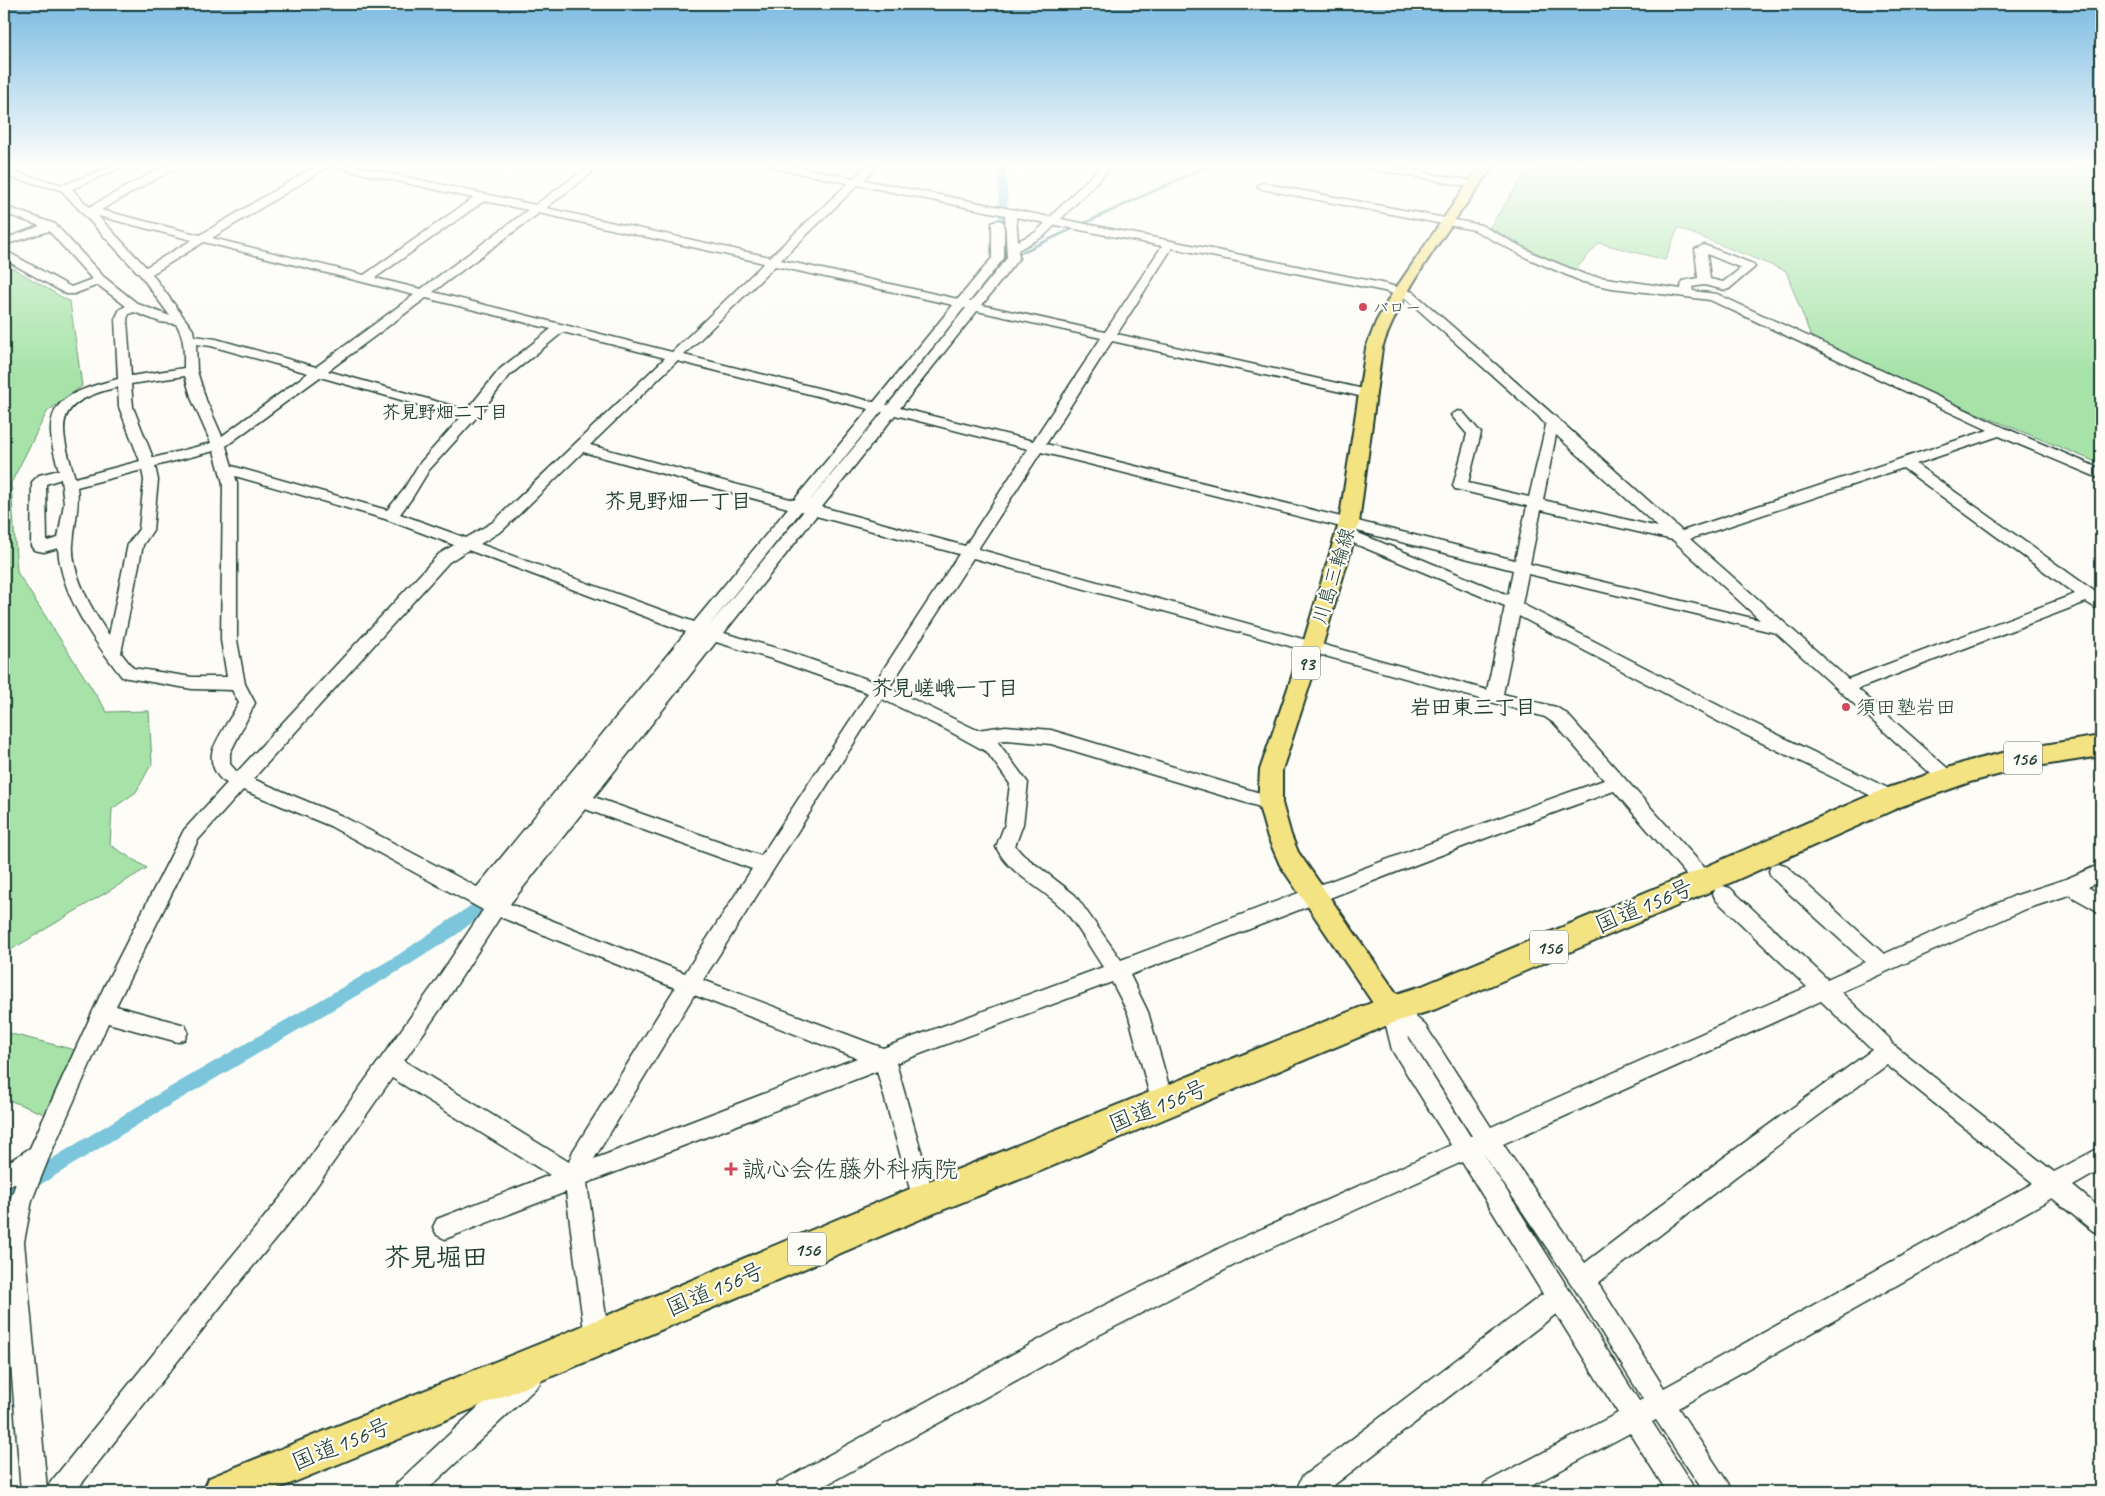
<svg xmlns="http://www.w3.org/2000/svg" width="2105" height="1496" font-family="Caveat,'Klee One',sans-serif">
  <rect width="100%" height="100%" fill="#fdfcf7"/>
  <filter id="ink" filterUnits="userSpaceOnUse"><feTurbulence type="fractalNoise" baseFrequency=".02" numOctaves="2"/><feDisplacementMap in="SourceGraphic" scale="10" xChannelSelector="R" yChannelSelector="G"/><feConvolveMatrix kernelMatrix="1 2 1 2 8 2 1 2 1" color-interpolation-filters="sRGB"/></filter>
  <g filter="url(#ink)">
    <!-- green -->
    <path fill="#a7e3a9" stroke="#63906e" d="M 1549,165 L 2101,165 L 2101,464 L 1916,388 L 1845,362 L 1811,337 L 1786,271 L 1678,228 L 1665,260 L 1599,243 L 1575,270 L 1564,267 L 1489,228 L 1524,175 Z
      M 4,263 L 70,302 L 82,386 L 47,412 L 11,483 L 17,572 L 107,712 L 149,711 L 152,763 L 136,792 L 112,809 L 110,845 L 147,868 L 4,954 Z
      M 4,1032 L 79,1051 L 44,1114 L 4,1098 Z"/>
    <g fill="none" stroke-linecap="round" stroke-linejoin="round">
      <!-- stream -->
      <path stroke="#568f98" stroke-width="2.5" d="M 1005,257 L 1020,253 L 1210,165"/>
      <!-- canal -->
      <path fill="#7bc6db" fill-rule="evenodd" d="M 998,165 L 1006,165 L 1010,257 L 937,351 L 929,351 L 929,347 L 1000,257 Z
        M 495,889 L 500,891 L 503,896 L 500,901 L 456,935 L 409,965 L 160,1111 L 4,1207 L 4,1188 L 148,1100 L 398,955 Z"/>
      <defs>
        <path id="minor" d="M 114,165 L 127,165 L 72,189 L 89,207 L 166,165 L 178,165 L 177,167 L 101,210 L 200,235 L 317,165 L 329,165 L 328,167 L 212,238 L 364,275 L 473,198 L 339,168 L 334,165 L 351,165 L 535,205 L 591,165 L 602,165 L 546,208 L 770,257 L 848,183 L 774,168 L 769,165 L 788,165 L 854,178 L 867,165 L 878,165 L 864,180 L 1050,217 L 1102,165 L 1113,165 L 1061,219 L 1386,284 L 1413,292 L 1548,410 L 1682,531 L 1988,430 L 1710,300 L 1612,288 L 1583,282 L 1527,258 L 1474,230 L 1262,189 L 1257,186 L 1262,183 L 1481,225 L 1535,254 L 1586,275 L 1681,289 L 1682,281 L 1698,278 L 1695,249 L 1704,245 L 1753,264 L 1755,267 L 1729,289 L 1725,290 L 1704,285 L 1692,287 L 1693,291 L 1717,294 L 2005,428 L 2101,469 L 2101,479 L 1999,436 L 1916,464 L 2094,591 L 2101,597 L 2101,611 L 2086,602 L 1858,689 L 1954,774 L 1957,779 L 1954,784 L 1948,786 L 1942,784 L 1776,633 L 1528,574 L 1522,604 L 1735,714 L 1898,793 L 1901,798 L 1898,803 L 1892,805 L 1886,803 L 1723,724 L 1519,616 L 1503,694 L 1556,707 L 1567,714 L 1711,875 L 1714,881 L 1711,887 L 1704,889 L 1697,887 L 1614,791 C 1451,849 1291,914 1130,975 L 1148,1012 L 1174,1104 L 1171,1112 L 1163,1115 L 1155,1112 L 1152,1104 L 1128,1013 L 1112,982 L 896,1063 L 935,1200 L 932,1208 L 924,1211 L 916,1208 L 913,1200 L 877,1071 L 587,1183 L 609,1338 L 606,1347 L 597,1350 L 588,1347 L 585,1338 L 566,1192 L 445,1239 L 437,1235 L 433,1227 L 437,1219 L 550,1175 L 392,1078 L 302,1207 L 235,1288 L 75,1492 L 21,1492 L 4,1274 L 4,1226 L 10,1200 L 16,1183 L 4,1189 L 4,1165 L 30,1148 L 105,985 L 184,830 L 227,783 C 217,779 210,764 212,753 C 215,740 232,716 239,703 L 232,690 L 192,689 L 122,677 C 94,641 61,596 58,548 L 44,552 L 34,550 L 31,546 L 32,482 L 39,475 L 59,470 C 38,406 58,394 118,379 L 115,319 L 120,309 L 126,306 L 98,285 L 74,294 L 66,294 L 4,259 L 4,251 L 8,252 L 71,287 L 92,279 L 49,231 L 4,245 L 4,239 L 40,226 L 4,213 L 4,206 L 55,224 L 104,277 L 138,304 L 170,316 L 141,276 L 61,190 L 4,176 L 4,170 L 64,185 ZM 858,185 L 1005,215 L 1007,258 L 971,302 L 969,302 L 1004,258 L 1004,223 L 1002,221 L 998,220 L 992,223 L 992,258 L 958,299 L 781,260 ZM 484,201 L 528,210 L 421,289 L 375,278 ZM 539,213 L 764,263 L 672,352 L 433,292 ZM 98,216 L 192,240 L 146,267 ZM 1016,217 L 1045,223 L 1036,232 L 1018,241 ZM 1055,225 L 1162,246 L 1105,332 L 982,305 L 1019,258 L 1018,250 L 1044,236 ZM 204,242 L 414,295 L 316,367 L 216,339 L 194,336 L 193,330 L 152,274 ZM 1172,248 L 1384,291 L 1405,298 L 1538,416 L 1546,425 L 1529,497 L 1468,483 L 1481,433 L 1463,412 L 1458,411 L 1451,415 L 1467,434 L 1453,486 L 1455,489 L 1527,506 L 1515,560 L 1046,444 L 1112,341 L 1368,398 L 1375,394 L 1368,390 L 1117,334 ZM 1707,254 L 1741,268 L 1723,282 L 1710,279 ZM 775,266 L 953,305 L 874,402 L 684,355 ZM 426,298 L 551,329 L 500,369 L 467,410 L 328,371 ZM 964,308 L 966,308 L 888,405 L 886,405 ZM 977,311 L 1101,338 L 1033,441 L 900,408 ZM 134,312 L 160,322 L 176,324 C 185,337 184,353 184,368 L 131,376 L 127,319 L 129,314 ZM 563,332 L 665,358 L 493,522 L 466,538 L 400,514 L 412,498 L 429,470 L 476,418 L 510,375 ZM 196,344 L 211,346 L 308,373 L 222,436 L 206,400 L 197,371 ZM 677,361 L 869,409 L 794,500 L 590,445 ZM 185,376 L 192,400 L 211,443 L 153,458 L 133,407 L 131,384 ZM 320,377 L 461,417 L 419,464 L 402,492 L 387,510 L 232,466 L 226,446 ZM 118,387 L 119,407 L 140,461 L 75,478 C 58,422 53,403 118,387 ZM 881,412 L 883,412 L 808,503 ZM 895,415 L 1028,449 L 965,546 L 822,507 ZM 1556,435 L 1658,527 L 1543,500 ZM 214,451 L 223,483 L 221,640 L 227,677 L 192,677 L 133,668 L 121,653 L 143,545 L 153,530 L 158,480 L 155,466 ZM 583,452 L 788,508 L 694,622 L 480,544 L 503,530 ZM 1041,452 L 1513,570 L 1508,595 L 1351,530 L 1341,530 L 1339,534 L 1341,538 L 1505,606 L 1487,690 L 978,549 ZM 1903,468 L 2075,594 L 1848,679 L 1690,539 ZM 142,470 L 144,480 L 139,529 L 128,544 L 109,635 C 93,612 71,574 73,545 C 74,526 80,506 77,487 ZM 235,476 L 385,519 L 454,545 L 439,554 L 237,772 L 230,764 L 230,753 L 255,703 L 245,684 L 237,640 L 237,483 ZM 61,479 L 64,503 L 58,538 L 47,541 L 46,484 ZM 1541,510 L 1673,540 L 1760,620 L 1530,564 ZM 801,511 L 803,512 L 708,627 ZM 816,516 L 959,554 L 875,682 L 783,650 L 724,633 ZM 468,550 L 686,632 L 477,887 L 342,816 L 253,779 L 449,562 ZM 973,558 L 1545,717 L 1555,724 L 1604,780 C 1442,837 1282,900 1121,960 L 1075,895 L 1022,854 L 1015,846 L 1023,824 L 1028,783 L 997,741 L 1006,740 L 1051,744 L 1270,810 L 1276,808 L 1279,803 L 1276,798 L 1270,796 L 1051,730 L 1006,726 L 977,730 L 889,688 ZM 716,642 L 772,659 L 868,693 L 761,856 L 594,797 ZM 882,699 L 947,730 L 987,752 L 1010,784 L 1005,824 L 996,847 C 1009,874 1040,886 1061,907 C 1075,921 1091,949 1103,967 L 883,1048 L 703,980 ZM 243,790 L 330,826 L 483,910 L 434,984 L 286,1191 L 219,1272 L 50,1483 L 47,1489 L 24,1242 L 32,1200 L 48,1160 L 108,1023 L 178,1042 L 185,1039 L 188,1032 L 185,1025 L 116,1006 L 198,840 ZM 585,809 L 752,869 L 685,973 L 510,904 ZM 500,917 L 675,988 L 573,1151 L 569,1162 L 404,1061 L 448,998 ZM 694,995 L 857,1058 L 594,1159 Z
          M 1362,165 L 1382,165 L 1472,181 L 1477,184 L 1472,187 L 1367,168 Z
          M 1778,863 L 1785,865 L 1884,954 L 2014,896 L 2066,879 L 2101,864 L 2101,881 L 2088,887 L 2101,895 L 2101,913 L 2069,895 L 2026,909 L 1841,992 L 1889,1038 L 1892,1044 L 2054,1172 L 2101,1147 L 2101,1170 L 2073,1186 L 2101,1209 L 2101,1234 L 2093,1231 L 2052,1198 L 1678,1408 L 1728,1483 L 1732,1492 L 1704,1492 L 1656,1420 L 1652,1422 L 1691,1483 L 1695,1492 L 1667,1492 L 1630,1433 L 1520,1492 L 1481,1492 L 1485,1483 L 1618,1413 L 1556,1314 L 1325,1492 L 1299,1492 L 1298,1486 L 1302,1477 L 1543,1294 L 1462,1162 L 1246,1259 L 1095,1337 L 813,1492 L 774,1492 L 778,1483 L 1077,1319 L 1230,1243 L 1451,1145 L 1392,1050 L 1382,1009 L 1385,1002 L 1392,999 L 1399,1002 L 1425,1025 L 1491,1127 L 1807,987 L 1716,900 L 1713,894 L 1716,888 L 1723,886 L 1730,888 L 1827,979 L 1865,962 L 1771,877 L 1769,871 L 1771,865 ZM 1821,1001 L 1872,1050 L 1719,1161 L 1585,1263 L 1503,1144 ZM 1408,1037 L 1411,1039 L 1472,1136 L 1470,1136 ZM 1887,1065 L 2033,1183 L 1664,1388 L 1598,1283 L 1735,1177 ZM 1483,1153 L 1574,1288 L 1643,1399 L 1639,1401 Z
          M 530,1364 L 539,1367 L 542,1376 L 539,1385 L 425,1492 L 393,1492 L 397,1483 L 521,1367 Z"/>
        <path id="major" d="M 1480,165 L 1494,165 C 1455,221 1404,284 1382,348 L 1359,523 L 1322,647 L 1282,770 L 1282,803 L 1291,835 L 1298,852 L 1401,1000 L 1405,1009 L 1401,1018 L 1392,1021 L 1383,1018 L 1280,865 L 1267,835 L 1258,803 L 1260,770 L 1302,647 L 1339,523 L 1366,348 L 1376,322 L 1390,297 Z"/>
        <path id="highway" d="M 2101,736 L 2101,756 L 2024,768 L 1970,782 L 1902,806 L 1714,890 L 1436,1009 L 1395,1022 L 1038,1172 L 930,1215 L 562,1372 L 270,1492 L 203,1492 L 209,1478 L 544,1342 L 924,1183 L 1381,999 L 1422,986 L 1694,872 L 1882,790 L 1969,761 L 2024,748 Z"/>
      </defs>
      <!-- minor casing -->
      <use href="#minor" stroke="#1f3d34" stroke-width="3"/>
      <!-- major casing -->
      <use href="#major" stroke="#1f3d34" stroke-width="4"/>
      <!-- highway casing -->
      <use href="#highway" stroke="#1f3d34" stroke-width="4"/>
      <!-- minor -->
      <use href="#minor" fill="#fdfcf7" fill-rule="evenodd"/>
      <!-- major -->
      <use href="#major" fill="#f4e382" fill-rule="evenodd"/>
      <!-- highway -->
      <use href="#highway" fill="#f4e382" fill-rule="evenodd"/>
    </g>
  </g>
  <!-- sky -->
  <linearGradient id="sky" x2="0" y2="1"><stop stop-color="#7cbbe3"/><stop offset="0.44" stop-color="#fefefb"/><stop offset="1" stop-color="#fefefb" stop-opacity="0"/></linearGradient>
  <rect width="2105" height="374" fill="url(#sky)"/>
  <!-- markers -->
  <g fill="#d1495b" stroke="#fdfcf7" stroke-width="2">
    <circle cx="1363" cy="307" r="5"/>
    <circle cx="1846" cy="707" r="5"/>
    <path d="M728.5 1161.5h5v5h5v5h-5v5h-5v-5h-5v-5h5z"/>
  </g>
  <g text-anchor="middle" stroke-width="4.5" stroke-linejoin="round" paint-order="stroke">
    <!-- far-poi labels -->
    <g font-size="16" fill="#1f3d34" stroke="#fdfcf7" text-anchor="start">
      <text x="1373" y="313">バロー</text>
    </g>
    <!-- far-neighbourhood labels -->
    <g font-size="18" font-weight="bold" fill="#1f3d34" stroke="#fdfcf7">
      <text x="445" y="418">芥見野畑二丁目</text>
    </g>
    <!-- shield labels -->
    <g fill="#fdfcf7" stroke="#62766e" stroke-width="1">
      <rect x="1292" y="646.5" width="28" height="33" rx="4"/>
      <rect x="2004" y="741.5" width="38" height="33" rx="4"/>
      <rect x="1530" y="930.5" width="38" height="33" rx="4"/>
      <rect x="788" y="1232.5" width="38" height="33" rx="4"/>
    </g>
    <g font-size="19" font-weight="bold" fill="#1f3d34">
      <text x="1306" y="670">93</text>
      <text x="2023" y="765">156</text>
      <text x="1549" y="954">156</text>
      <text x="807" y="1256">156</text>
    </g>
    <!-- street labels -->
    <g font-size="20" fill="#1f3d34" stroke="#fdfcf7">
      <text transform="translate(1333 576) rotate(-73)" y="7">川島三輪線</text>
    </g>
    <!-- poi labels -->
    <g font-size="20" fill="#1f3d34" stroke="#fdfcf7" text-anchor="start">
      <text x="1856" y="714">須田塾岩田</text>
    </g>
    <!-- neighbourhood labels -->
    <g font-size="21" font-weight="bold" fill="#1f3d34" stroke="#fdfcf7">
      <text x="678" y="508">芥見野畑一丁目</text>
      <text x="945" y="695">芥見嵯峨一丁目</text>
      <text x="1473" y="714">岩田東三丁目</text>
    </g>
    <!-- near-street labels -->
    <g font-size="24" fill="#1f3d34" stroke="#fdfcf7">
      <text transform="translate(1644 906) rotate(-23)" y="8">国道156号</text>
      <text transform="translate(1158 1106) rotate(-22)" y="8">国道156号</text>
      <text transform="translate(715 1289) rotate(-23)" y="8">国道156号</text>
      <text transform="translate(341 1444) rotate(-22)" y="8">国道156号</text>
    </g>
    <!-- near-poi labels -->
    <g font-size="24" fill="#1f3d34" stroke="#fdfcf7" text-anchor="start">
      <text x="742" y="1177">誠心会佐藤外科病院</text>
    </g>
    <!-- near-quarter labels -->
    <g font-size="26" font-weight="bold" fill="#1f3d34" stroke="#fdfcf7">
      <text x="436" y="1266">芥見堀田</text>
    </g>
  </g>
  <!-- margin -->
  <rect width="2105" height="1496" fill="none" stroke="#fdfcf7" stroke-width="20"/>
  <rect x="10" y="10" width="2085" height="1476" fill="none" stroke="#1f3d34" stroke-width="2" filter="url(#ink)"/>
</svg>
